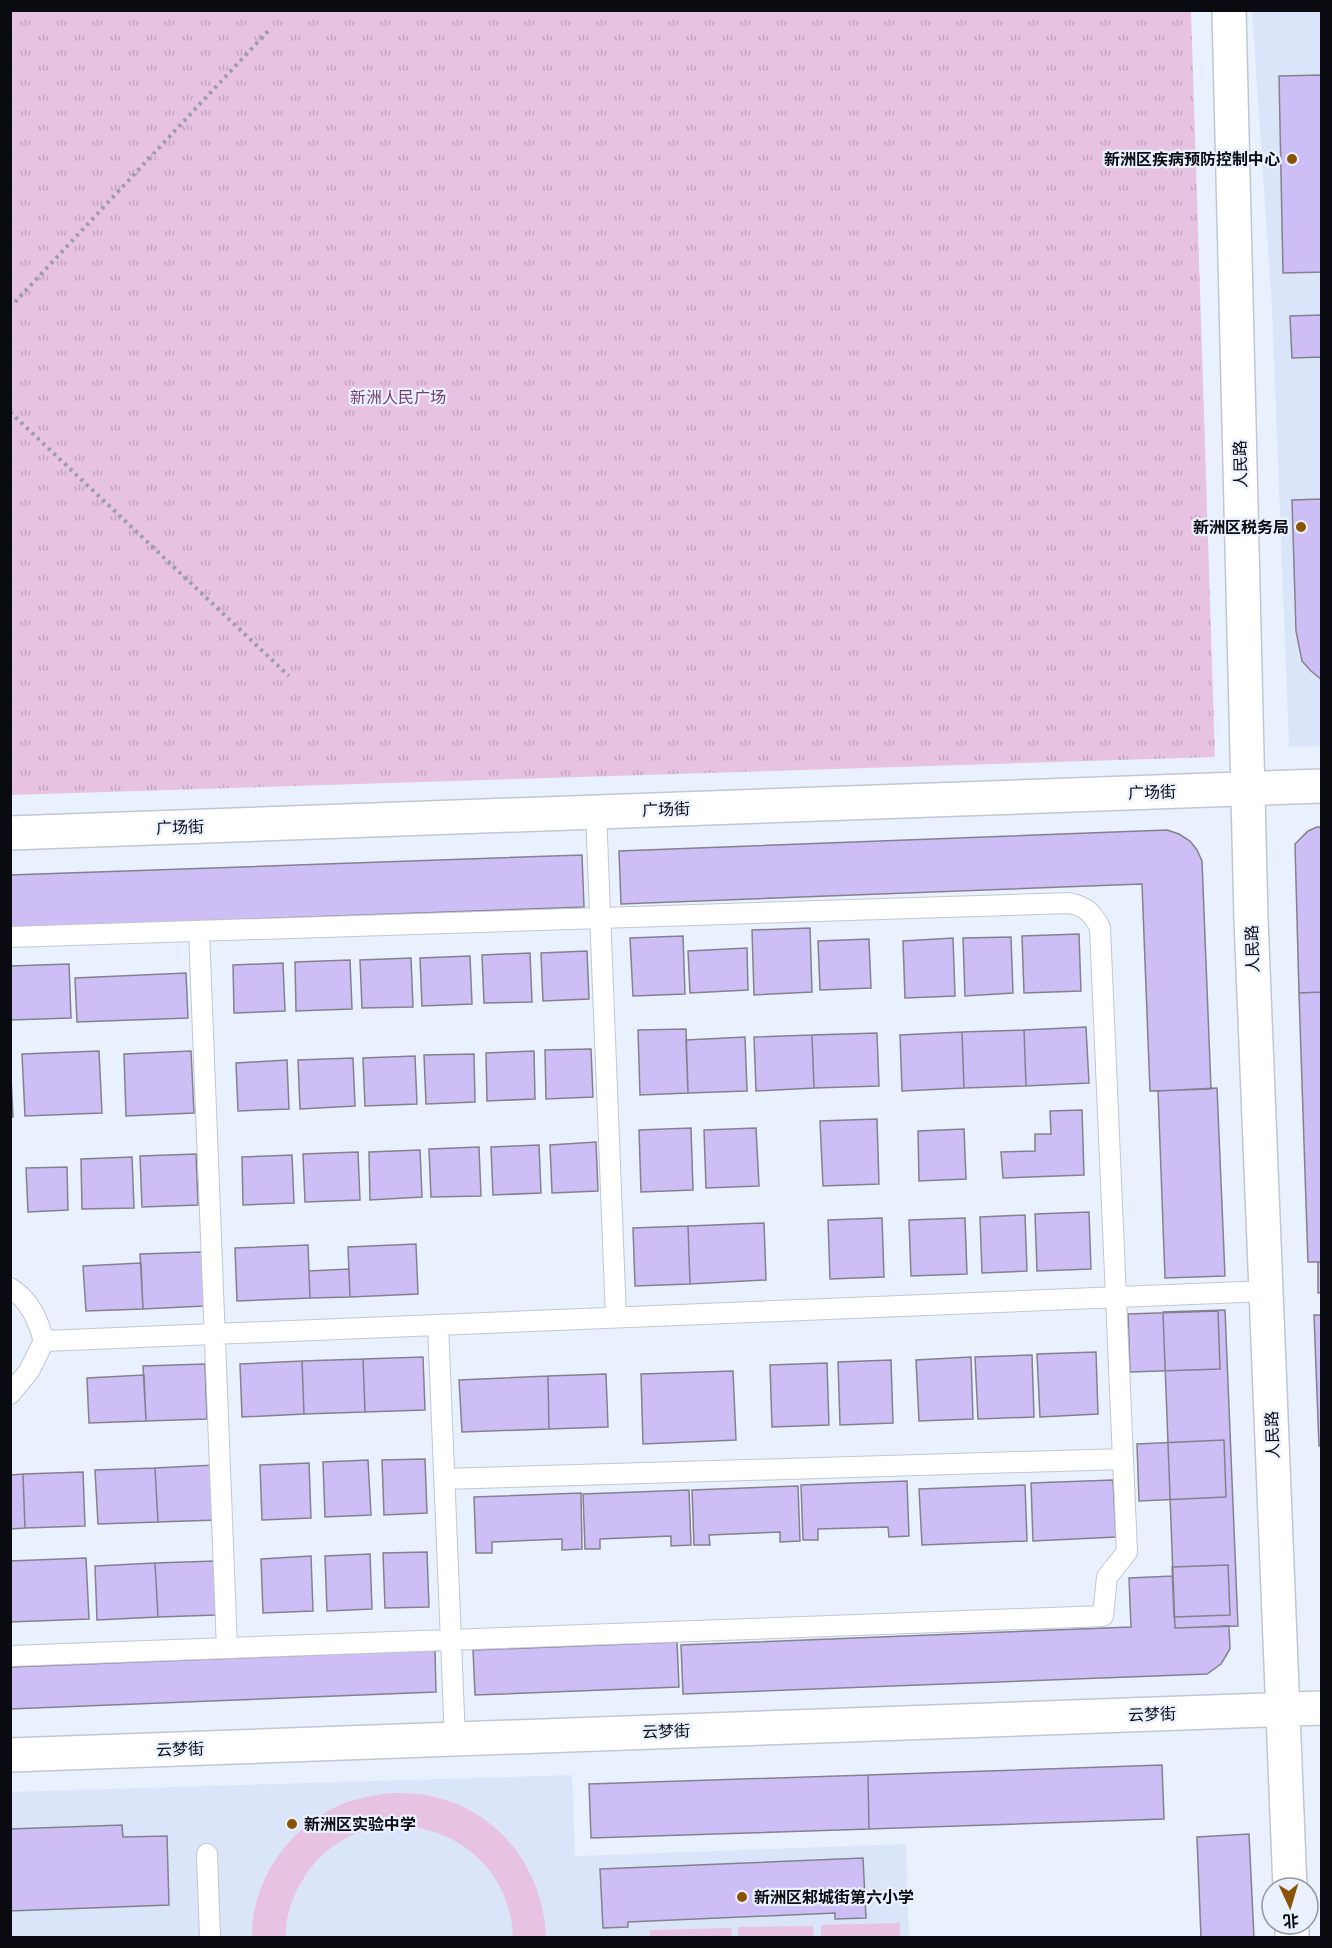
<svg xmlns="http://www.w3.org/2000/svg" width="1332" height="1948" font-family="Roboto,'Noto Sans SC',sans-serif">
  <defs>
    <pattern id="grass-tufts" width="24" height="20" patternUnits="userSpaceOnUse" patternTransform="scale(1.5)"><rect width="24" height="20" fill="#e7c2e3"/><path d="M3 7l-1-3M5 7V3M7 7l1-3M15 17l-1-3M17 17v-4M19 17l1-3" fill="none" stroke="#c5a5c2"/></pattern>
  </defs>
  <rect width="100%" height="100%" fill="#eaf1fe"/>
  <!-- built -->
  <path fill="#dbe5f9" d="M 1252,11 L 1321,11 L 1321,746 L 1289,747 L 1272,308 Z
    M 572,1775 L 575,1856 L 906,1844 L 909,1937 L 11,1937 L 10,1792 Z"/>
  <!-- grass -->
  <path fill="url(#grass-tufts)" d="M 10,11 L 1191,11 L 1215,757 L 11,795 Z"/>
  <!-- garden -->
  <path fill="#e7c2e3" d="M 391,1793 C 400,1793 410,1793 419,1794 C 493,1804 543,1864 546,1937 L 513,1937 C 509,1824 359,1783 302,1881 C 292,1898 285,1917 286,1937 L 252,1937 C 251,1881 290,1825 342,1804 C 358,1798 374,1795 391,1793 Z
    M 900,1923 L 900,1937 L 821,1937 L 821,1925 Z
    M 813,1926 L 814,1937 L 738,1937 L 738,1927 Z
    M 731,1928 L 732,1937 L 650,1937 L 650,1930 Z"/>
  <!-- building -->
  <path fill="#cdbef6" stroke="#84818d" stroke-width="1.5" d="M 1322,75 L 1322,272 L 1283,273 L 1279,76 Z
    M 1322,315 L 1322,357 L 1292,358 L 1290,316 Z
    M 1322,499 L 1322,680 L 1311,671 L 1302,661 L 1296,631 L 1292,500 Z
    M 1317,827 L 1322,827 L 1322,992 L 1299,993 L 1295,844 L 1308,831 Z
    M 1167,830 L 1179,834 L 1190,841 L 1197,850 L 1202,861 L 1211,1089 L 1150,1091 L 1142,884 L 621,904 L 619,851 Z
    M 582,855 L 584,907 L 10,928 L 10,875 Z
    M 810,928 L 812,992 L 754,995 L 752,930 Z
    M 1079,934 L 1081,991 L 1024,993 L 1022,936 Z
    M 683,936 L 685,994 L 633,996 L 630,938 Z
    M 1011,937 L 1013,993 L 965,996 L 963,938 Z
    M 953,938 L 955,996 L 905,998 L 903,941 Z
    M 869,939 L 871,988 L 820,990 L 818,941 Z
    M 747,948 L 748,990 L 690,993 L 688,951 Z
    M 587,951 L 589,999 L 543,1001 L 541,953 Z
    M 530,953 L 532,1002 L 484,1003 L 482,955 Z
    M 470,956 L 472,1004 L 422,1006 L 420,958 Z
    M 411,958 L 413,1007 L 362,1008 L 360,960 Z
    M 350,960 L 352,1009 L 296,1011 L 295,962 Z
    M 283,963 L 285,1011 L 234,1013 L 233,965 Z
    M 69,964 L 71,1018 L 10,1020 L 10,966 Z
    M 186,973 L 188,1018 L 77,1022 L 75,978 Z
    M 1322,992 L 1322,1262 L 1308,1262 L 1299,993 Z
    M 1086,1027 L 1089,1083 L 1026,1086 L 1024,1030 Z
    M 686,1029 L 688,1093 L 640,1095 L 638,1030 Z
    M 1024,1030 L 1026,1086 L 964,1088 L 962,1032 Z
    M 962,1032 L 964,1088 L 902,1091 L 900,1035 Z
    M 877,1033 L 879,1086 L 814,1088 L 812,1035 Z
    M 812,1035 L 814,1088 L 756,1091 L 754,1037 Z
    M 745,1037 L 747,1091 L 688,1093 L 686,1040 Z
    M 591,1049 L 593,1097 L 546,1099 L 545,1050 Z
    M 99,1051 L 102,1113 L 25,1116 L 22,1054 Z
    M 191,1051 L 194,1113 L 126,1116 L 124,1054 Z
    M 534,1051 L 535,1099 L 487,1101 L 486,1053 Z
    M 474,1054 L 475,1102 L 426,1104 L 424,1055 Z
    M 415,1056 L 417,1104 L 365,1106 L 363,1058 Z
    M 353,1058 L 355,1106 L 300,1109 L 298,1060 Z
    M 10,1059 L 13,1117 L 10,1117 Z
    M 287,1060 L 289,1109 L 238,1111 L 236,1063 Z
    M 1217,1088 L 1225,1276 L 1165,1278 L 1158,1091 Z
    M 1082,1110 L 1084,1175 L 1003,1178 L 1001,1152 L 1035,1151 L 1035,1134 L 1051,1134 L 1050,1111 Z
    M 877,1119 L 879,1184 L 823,1186 L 820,1121 Z
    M 691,1128 L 693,1190 L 641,1192 L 639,1130 Z
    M 756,1128 L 759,1186 L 706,1188 L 704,1130 Z
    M 964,1129 L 966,1179 L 919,1181 L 918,1131 Z
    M 596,1142 L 598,1191 L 552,1193 L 550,1145 Z
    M 539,1145 L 541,1193 L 493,1195 L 491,1147 Z
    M 479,1147 L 481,1196 L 431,1197 L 429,1149 Z
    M 420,1150 L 422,1197 L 370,1200 L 369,1152 Z
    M 358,1152 L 360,1200 L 305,1202 L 303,1154 Z
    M 196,1154 L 198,1205 L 142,1207 L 140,1156 Z
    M 292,1155 L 294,1203 L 243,1205 L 242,1157 Z
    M 132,1157 L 134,1208 L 82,1209 L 81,1159 Z
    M 67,1167 L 68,1210 L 28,1212 L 26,1168 Z
    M 1089,1212 L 1091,1269 L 1037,1271 L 1035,1214 Z
    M 1025,1215 L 1027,1271 L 982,1273 L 980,1217 Z
    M 882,1218 L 884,1277 L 830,1279 L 828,1220 Z
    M 965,1218 L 967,1274 L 911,1276 L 909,1220 Z
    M 764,1223 L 766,1280 L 690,1284 L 688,1226 Z
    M 688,1226 L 690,1284 L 635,1286 L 633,1228 Z
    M 416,1244 L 418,1294 L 350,1297 L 348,1247 Z
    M 308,1245 L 310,1298 L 237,1301 L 235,1248 Z
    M 202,1252 L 204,1306 L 143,1309 L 140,1254 Z
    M 1318,1262 L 1322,1262 L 1322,1292 L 1318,1293 Z
    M 141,1263 L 143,1309 L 86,1311 L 83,1266 Z
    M 349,1269 L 350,1297 L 310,1298 L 309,1271 Z
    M 1225,1310 L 1238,1626 L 1175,1628 L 1163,1312 Z
    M 1218,1311 L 1220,1369 L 1130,1372 L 1128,1314 Z
    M 1314,1315 L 1322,1315 L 1322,1446 L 1319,1446 Z
    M 1096,1352 L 1098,1414 L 1040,1417 L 1037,1354 Z
    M 1032,1355 L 1034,1417 L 978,1419 L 975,1357 Z
    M 423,1357 L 425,1410 L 365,1412 L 363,1359 Z
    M 971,1357 L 973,1419 L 919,1421 L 916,1360 Z
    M 363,1359 L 365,1412 L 304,1414 L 302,1361 Z
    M 891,1360 L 893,1423 L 840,1425 L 838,1362 Z
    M 302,1361 L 304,1414 L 242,1417 L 240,1364 Z
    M 827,1363 L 829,1425 L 772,1427 L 770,1365 Z
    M 205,1364 L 207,1419 L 146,1421 L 143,1366 Z
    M 733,1371 L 736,1440 L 643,1444 L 641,1374 Z
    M 606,1374 L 608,1427 L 549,1429 L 548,1376 Z
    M 144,1375 L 146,1421 L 89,1423 L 87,1378 Z
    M 548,1376 L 549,1429 L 462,1432 L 459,1380 Z
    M 1224,1440 L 1226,1497 L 1139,1501 L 1137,1444 Z
    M 425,1459 L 427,1513 L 384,1515 L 382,1460 Z
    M 368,1460 L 371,1515 L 325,1517 L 323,1462 Z
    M 309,1463 L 311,1518 L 262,1520 L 260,1465 Z
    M 215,1465 L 217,1520 L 158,1522 L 155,1468 Z
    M 155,1468 L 158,1522 L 98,1524 L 95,1470 Z
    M 83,1472 L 85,1526 L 25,1528 L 23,1474 Z
    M 23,1474 L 25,1528 L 10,1529 L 10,1475 Z
    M 1113,1480 L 1116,1537 L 1033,1541 L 1031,1483 Z
    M 907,1481 L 909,1536 L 889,1537 L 888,1527 L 818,1529 L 818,1540 L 803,1540 L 801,1485 Z
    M 1025,1485 L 1027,1541 L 922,1545 L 919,1489 Z
    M 798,1486 L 800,1541 L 780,1542 L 780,1532 L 709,1535 L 710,1545 L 694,1545 L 692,1490 Z
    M 689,1490 L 691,1545 L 671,1546 L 671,1536 L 600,1539 L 600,1549 L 585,1549 L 583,1494 Z
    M 581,1493 L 582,1549 L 562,1550 L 562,1539 L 492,1542 L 492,1553 L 476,1553 L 474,1497 Z
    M 427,1552 L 429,1607 L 385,1608 L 383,1553 Z
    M 370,1554 L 372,1609 L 327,1611 L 325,1556 Z
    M 311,1556 L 313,1611 L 263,1613 L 261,1559 Z
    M 86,1558 L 89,1619 L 10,1622 L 10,1561 Z
    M 215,1561 L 217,1615 L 158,1617 L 155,1563 Z
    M 155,1563 L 158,1617 L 97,1620 L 95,1566 Z
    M 1228,1565 L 1230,1615 L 1174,1617 L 1172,1567 Z
    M 1173,1576 L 1175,1628 L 1229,1626 L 1230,1649 L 1221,1664 L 1207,1674 L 683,1694 L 681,1645 L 1131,1627 L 1129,1578 Z
    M 677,1642 L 679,1687 L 475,1695 L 473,1650 Z
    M 435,1650 L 436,1692 L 10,1709 L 10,1667 Z
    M 1162,1765 L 1164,1819 L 869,1829 L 868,1775 Z
    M 868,1775 L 869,1829 L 591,1838 L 589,1784 Z
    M 122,1825 L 123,1837 L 167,1836 L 169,1905 L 10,1911 L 10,1829 Z
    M 1249,1834 L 1254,1938 L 1201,1938 L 1197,1837 Z
    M 863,1858 L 866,1918 L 835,1919 L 835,1913 L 628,1922 L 628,1927 L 603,1928 L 600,1869 Z"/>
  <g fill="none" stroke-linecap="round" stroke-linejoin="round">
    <defs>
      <path id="lane" d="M 596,812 L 616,1317
        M 199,931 L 227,1648
        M 10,937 L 1069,903 C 1085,906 1093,913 1100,928 L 1127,1552 L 1107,1577 L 1103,1616 L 10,1656
        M 10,1288 C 30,1300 38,1320 44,1341 L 29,1371 L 10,1394
        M 438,1325 L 455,1739
        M 44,1341 L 1266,1291
        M 444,1479 L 1123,1459
        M 207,1854 L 210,1938"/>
      <path id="secondary" d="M 1229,10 L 1251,919 L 1290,1888
        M 10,833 L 1322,786
        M 10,1755 L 1322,1708
        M 1292,1924 L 1292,1938"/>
    </defs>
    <!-- lane casing -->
    <use href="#lane" stroke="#c0c7d3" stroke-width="22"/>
    <!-- secondary casing -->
    <use href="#secondary" stroke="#c0c7d3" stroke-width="36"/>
    <!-- path -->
    <path stroke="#989ea8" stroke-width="4" stroke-dasharray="3 4.5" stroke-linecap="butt" d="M 15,302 L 269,30
      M 10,412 L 289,676"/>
    <!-- lane -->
    <use href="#lane" stroke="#fff" stroke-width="20"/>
    <!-- secondary -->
    <use href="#secondary" stroke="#fff" stroke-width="33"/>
  </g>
  <!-- markers -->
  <g fill="#8a5404" stroke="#eaf1fe" stroke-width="2">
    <circle cx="1292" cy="159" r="6"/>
    <circle cx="1301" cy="527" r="6"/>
    <circle cx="292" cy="1824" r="6"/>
    <circle cx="742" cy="1897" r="6"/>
  </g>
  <g text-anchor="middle" stroke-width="4.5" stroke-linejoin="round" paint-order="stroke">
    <!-- poi labels -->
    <g font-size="16" font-weight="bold" fill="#090b10" stroke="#eaf1fe" text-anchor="end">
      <text x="1280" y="165">新洲区疾病预防控制中心</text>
      <text x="1289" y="533">新洲区税务局</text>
      <text x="304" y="1830" text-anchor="start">新洲区实验中学</text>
      <text x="754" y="1903" text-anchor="start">新洲区邾城街第六小学</text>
    </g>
    <!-- park labels -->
    <g font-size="16" fill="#753c72" stroke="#eaf1fe">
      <text x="398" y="403">新洲人民广场</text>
    </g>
    <!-- street labels -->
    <g font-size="16" fill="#090b10" stroke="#eaf1fe">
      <text transform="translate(1240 464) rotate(-91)" y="6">人民路</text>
      <text transform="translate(1152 792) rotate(-2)" y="6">广场街</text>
      <text transform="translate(666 809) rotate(-2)" y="6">广场街</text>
      <text transform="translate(180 827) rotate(-2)" y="6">广场街</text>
      <text transform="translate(1252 949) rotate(-92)" y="6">人民路</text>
      <text transform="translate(1272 1435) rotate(-92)" y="6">人民路</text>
      <text transform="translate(1152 1714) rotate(-2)" y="6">云梦街</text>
      <text transform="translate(666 1731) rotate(-2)" y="6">云梦街</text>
      <text transform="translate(180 1749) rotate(-2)" y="6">云梦街</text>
    </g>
  </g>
  <!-- border -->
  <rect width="1332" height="1948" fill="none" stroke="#090b10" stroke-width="24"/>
  <!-- north arrow -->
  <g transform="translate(1290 1906) rotate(176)"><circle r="28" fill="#eaf1fe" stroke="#90959f" stroke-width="1.5"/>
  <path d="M0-4.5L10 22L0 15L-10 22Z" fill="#8a5404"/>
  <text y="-9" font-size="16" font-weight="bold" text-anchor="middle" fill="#090b10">北</text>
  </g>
</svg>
